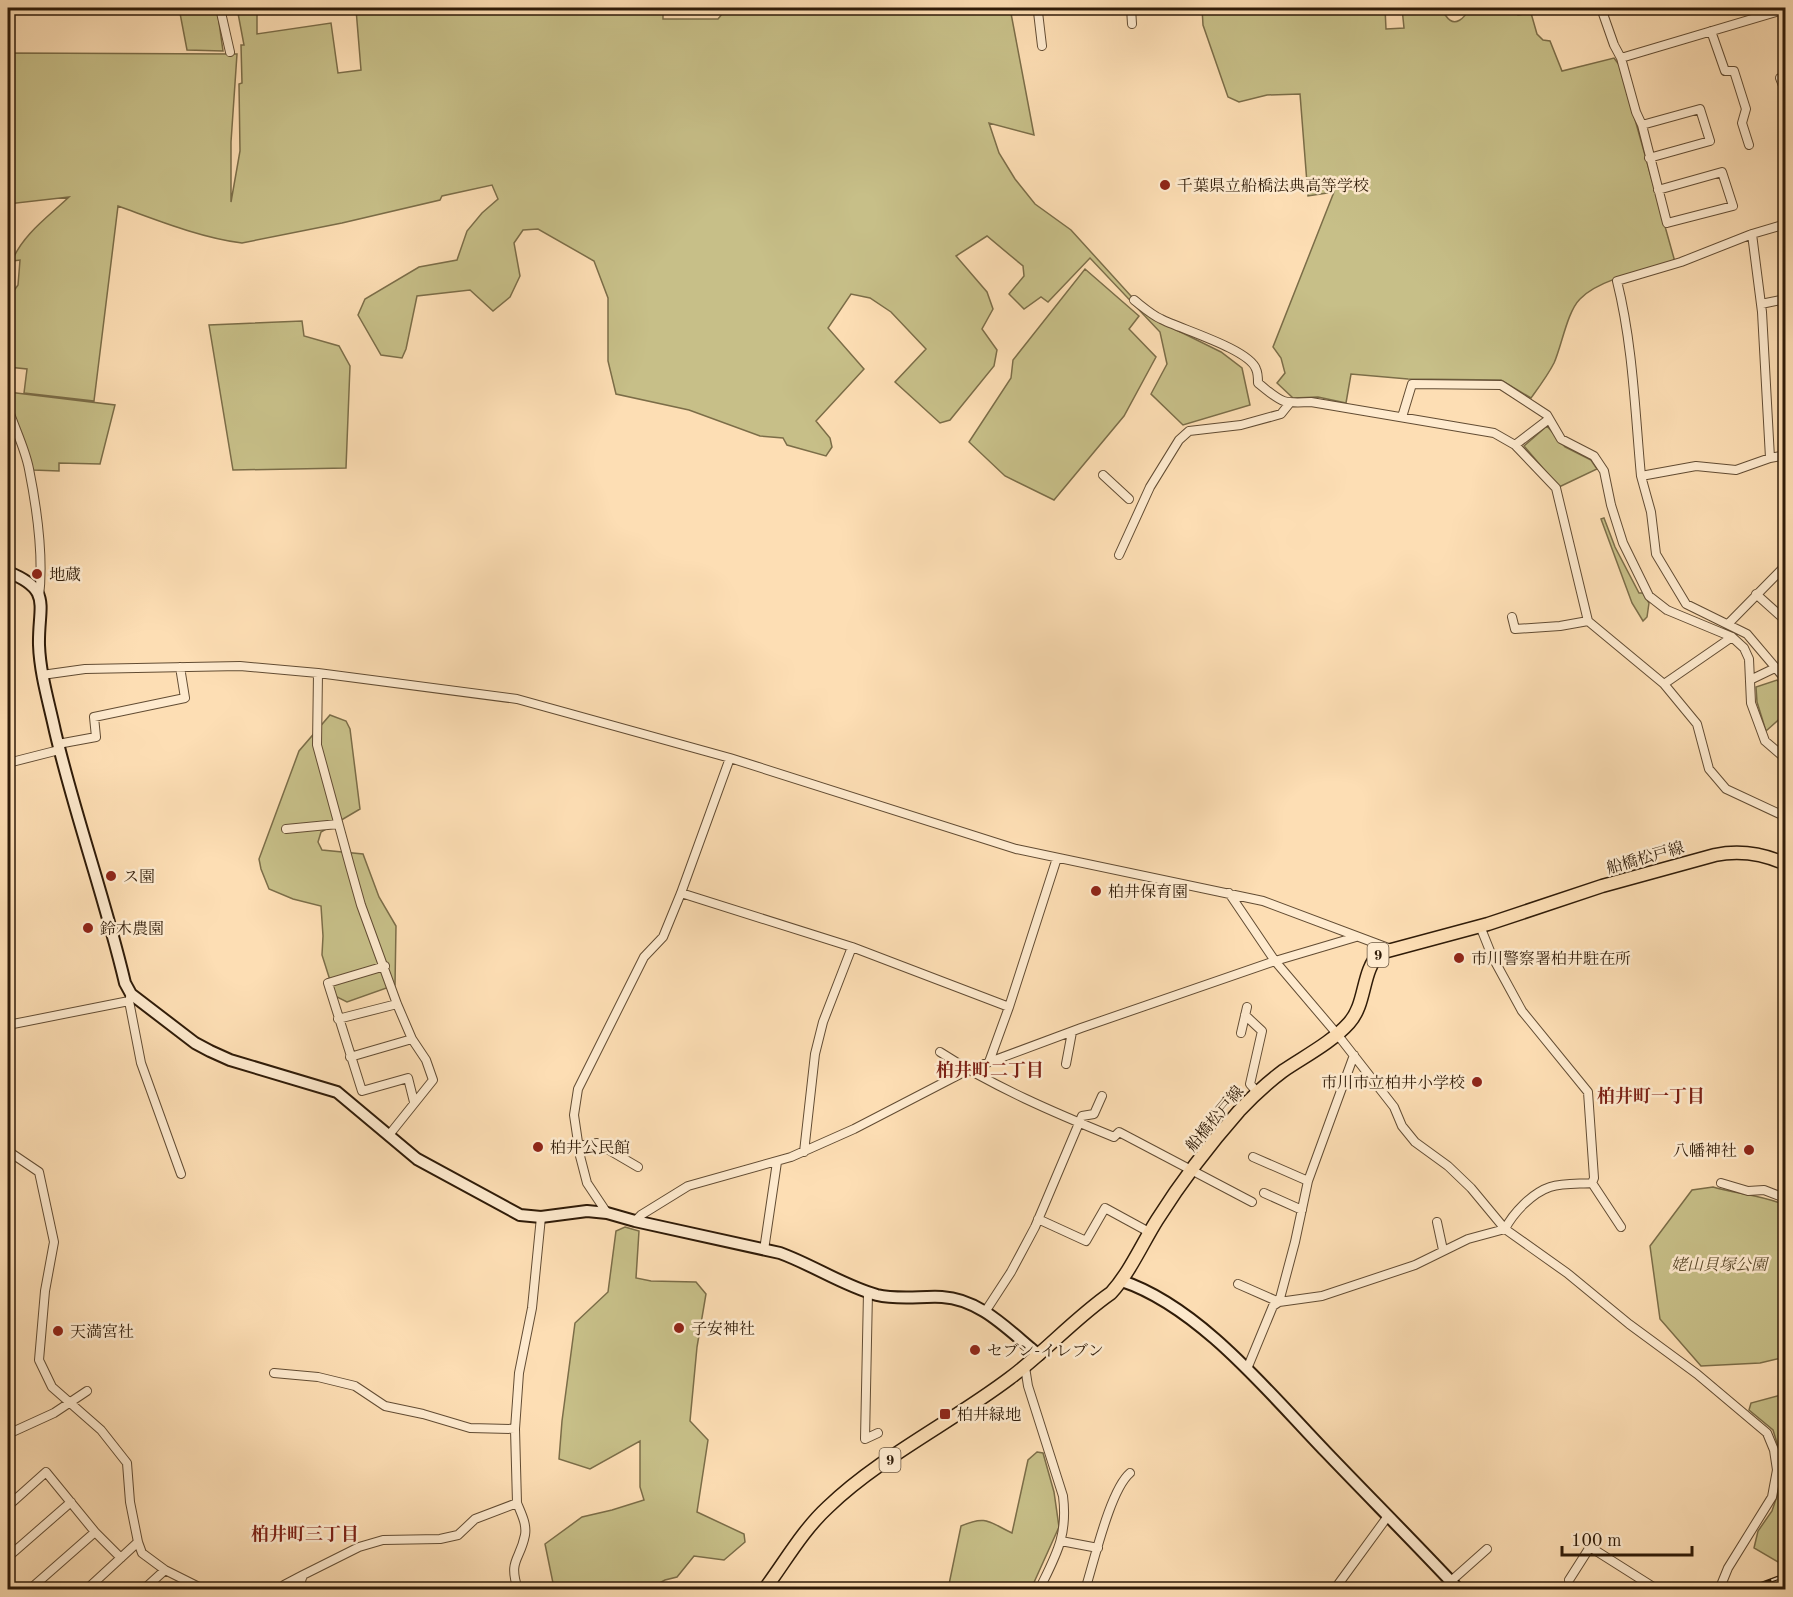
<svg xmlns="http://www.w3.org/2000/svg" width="1793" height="1597" font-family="'Old Standard TT','Noto Serif JP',serif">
  <rect width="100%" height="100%" fill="#fddeb4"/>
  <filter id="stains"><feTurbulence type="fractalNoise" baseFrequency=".00333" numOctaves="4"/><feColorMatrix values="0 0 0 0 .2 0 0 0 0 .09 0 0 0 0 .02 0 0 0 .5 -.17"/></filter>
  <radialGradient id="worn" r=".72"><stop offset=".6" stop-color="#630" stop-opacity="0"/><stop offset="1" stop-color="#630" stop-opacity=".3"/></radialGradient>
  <!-- green -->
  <path fill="#c7bf88" stroke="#7b6d48" stroke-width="1.5" d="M 179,8 L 217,8 L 223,51 L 187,50 Z
    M 237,8 L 257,8 L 257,34 L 331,23 L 338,73 L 361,70 L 356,9 L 663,8 L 663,19 L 718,19 L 727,8 L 1010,8 L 1034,135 L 989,123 L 999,153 L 1015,179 L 1035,204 L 1071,230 L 1150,317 L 1221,352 L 1242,368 L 1250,405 L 1183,425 L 1151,394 L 1167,364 L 1160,332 L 1090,258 L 1048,302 L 1041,297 L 1024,309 L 1009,294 L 1024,276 L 1023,266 L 987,236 L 956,256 L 987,292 L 993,309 L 982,329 L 997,350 L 994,366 L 950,420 L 940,423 L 895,382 L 926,349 L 891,312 L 870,298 L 851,294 L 828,328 L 864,369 L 816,421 L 830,438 L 832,447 L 826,456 L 787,445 L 783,438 L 760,436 L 689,410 L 616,394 L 608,361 L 608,298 L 594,261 L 538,229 L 523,230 L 514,243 L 520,276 L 510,297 L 493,311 L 470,290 L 417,296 L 406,349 L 402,358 L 381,355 L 358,315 L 365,299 L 419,267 L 457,260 L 467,231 L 482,213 L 498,199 L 492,185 L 442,196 L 440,200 L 342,223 L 242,243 C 201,238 157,220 118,206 L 94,401 L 24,393 L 27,369 L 8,367 L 11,333 L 8,325 L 8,299 L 18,285 L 20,260 L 12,261 C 23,234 48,217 69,197 L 8,204 L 8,53 L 237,54 L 231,142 L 231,202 L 240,151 L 239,84 L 242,83 L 241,45 L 244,45 Z
    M 1202,8 L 1385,8 L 1386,29 L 1404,28 L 1402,8 L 1440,8 C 1442,10 1444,14 1446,16 C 1455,29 1465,17 1470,8 L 1515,8 L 1518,15 L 1531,13 L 1537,34 L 1543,40 L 1550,41 L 1562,71 L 1614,58 L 1620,66 L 1675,262 C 1648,270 1600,278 1580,299 C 1567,312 1562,345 1554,363 C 1548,375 1539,387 1531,398 L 1501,380 L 1408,379 L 1351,374 L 1346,403 L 1318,397 L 1293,398 L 1277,383 L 1285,373 L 1281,358 L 1273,347 L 1334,192 L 1308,196 L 1300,94 L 1267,95 L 1239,102 L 1228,97 L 1203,25 Z
    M 1085,269 L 1139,316 L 1129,329 L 1156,357 L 1124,416 L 1054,500 L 1005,476 L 969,442 L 1011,378 L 1013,360 Z
    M 302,321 L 304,336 L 339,346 L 350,366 L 346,468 L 233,470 L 209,325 Z
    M 8,392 L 115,405 L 100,464 L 59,463 L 59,471 L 33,470 L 8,397 Z
    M 1547,426 L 1565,447 L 1591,460 L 1597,469 L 1559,487 L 1524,446 Z
    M 1604,518 L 1615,547 L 1639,593 L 1643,593 L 1649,603 L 1647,617 L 1643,621 L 1632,603 L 1601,519 Z
    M 1777,680 L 1785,689 L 1785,714 L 1766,731 L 1757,702 L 1756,687 Z
    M 330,715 L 346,721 L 350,729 L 360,809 L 321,832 L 318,842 L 322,850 L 363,854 L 379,897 L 396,926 L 395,985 L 347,1002 L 335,996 L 322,955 L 323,936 L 321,906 L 293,899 L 269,889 L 261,869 L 259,859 L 299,751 Z
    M 1713,1187 C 1737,1194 1763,1195 1785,1205 L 1785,1381 L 1784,1382 L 1781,1365 L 1785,1357 L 1760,1363 L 1701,1366 L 1660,1319 L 1650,1246 L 1692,1190 Z
    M 625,1227 L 639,1231 L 636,1278 L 651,1281 L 696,1282 L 706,1294 L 697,1347 L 690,1421 L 708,1440 L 697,1512 L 744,1534 L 745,1542 L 724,1560 L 694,1556 L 677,1577 L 665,1580 L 648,1589 L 557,1589 L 554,1588 L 545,1544 L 582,1517 L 612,1510 L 644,1500 L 640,1487 L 640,1441 L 590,1469 L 559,1459 L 562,1421 L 575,1323 L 608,1292 L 616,1231 Z
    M 1785,1394 L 1786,1394 L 1785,1566 L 1754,1548 L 1758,1531 L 1772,1511 L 1782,1481 L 1781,1456 L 1773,1430 L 1749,1410 L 1751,1403 Z
    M 1037,1452 L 1043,1453 L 1054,1492 L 1059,1527 L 1031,1589 L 948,1589 L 961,1526 C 986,1515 989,1522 1012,1533 L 1028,1460 Z"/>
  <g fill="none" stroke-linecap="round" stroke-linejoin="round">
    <defs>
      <path id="street" d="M 220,8 L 230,52
        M 1040,8 L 1038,12 L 1042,46
        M 1131,8 L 1132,24
        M 1601,8 L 1614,45 L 1621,58 L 1636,112 L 1642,125 L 1667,223 L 1733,206 L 1722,172 L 1658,190
        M 1711,31 L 1725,71 L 1734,71 L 1746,109 L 1742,123 L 1749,145
        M 1621,58 L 1786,9
        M 1780,78 L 1786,93
        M 1642,125 L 1700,109 L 1710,141 L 1649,158
        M 1786,224 L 1752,234 L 1681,262 L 1617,281 C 1633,345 1635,412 1641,476 L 1696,466 L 1736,470 L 1770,458 L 1786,455
        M 1752,234 L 1762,312 L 1770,458
        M 8,265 L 8,263
        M 1134,300 C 1143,307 1152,315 1161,319 C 1180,329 1249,349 1256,369 C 1258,373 1258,379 1258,383 C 1282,402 1280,404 1311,402 L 1494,433 L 1515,445 L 1556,488 L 1588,621 L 1664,684 L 1697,724 L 1709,769 L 1726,789 L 1786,817
        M 1761,304 L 1786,299
        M 8,408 C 14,427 25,448 29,469 C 37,509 44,556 39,597
        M 1402,417 L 1412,384 L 1501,385 L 1547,415 L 1561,439 L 1594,456 L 1604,471 L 1611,505 L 1623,543 L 1649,596 L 1667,610 L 1732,637 L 1744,648 L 1749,659 L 1751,703 L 1765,741 L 1786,759
        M 1515,445 L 1549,419
        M 1103,475 L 1129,499
        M 1641,476 L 1651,512 L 1656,554 L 1686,604 L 1747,634 L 1786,680
        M 1119,555 L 1150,487 L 1179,440 L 1189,431 L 1241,425 L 1281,414 L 1289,404
        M 1756,594 L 1786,621
        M 1512,617 L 1515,629 L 1560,626 L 1588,621
        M 1728,624 L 1786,565
        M 318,673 L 317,745 L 350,866 L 361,905 L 397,1004 L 412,1039 L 426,1060 L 433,1080 L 389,1135
        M 42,675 L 85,669 L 240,666 L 318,673 L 517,699 L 730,758 L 1016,849 L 1263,901 L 1391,949
        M 1750,680 L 1775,668
        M 1664,684 L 1732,637
        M 58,744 L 96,737 L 94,717 L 185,698 L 180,667
        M 8,763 L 59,750
        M 286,829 L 338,824
        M 681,893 L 852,947
        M 1229,893 L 1275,961 L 1337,1034 L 1394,1107 L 1402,1126 L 1415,1142 L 1448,1166 L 1471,1188 L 1505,1229 L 1567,1273 L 1629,1324 L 1697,1374 L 1767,1433 L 1774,1450 L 1777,1470 L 1772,1497 L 1728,1568 L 1719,1590
        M 1480,926 L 1492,956 L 1522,1011 L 1588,1092 L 1594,1178 L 1592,1183 L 1621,1227
        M 385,966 L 328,983 L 362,1091 L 408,1078 L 414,1102
        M 131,994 L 129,1001 L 141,1063 L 181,1174
        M 1245,1015 L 1262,1031 L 1250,1084 L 1257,1092
        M 338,1019 L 397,1004
        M 8,1025 L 129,1001
        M 1241,1033 L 1247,1007
        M 940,1052 C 994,1087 1055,1113 1114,1137 L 1119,1132 L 1252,1202
        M 350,1057 L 412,1039
        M 989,1062 L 1009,1007 L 1057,858
        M 1066,1064 L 1072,1032
        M 578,1146 L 597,1143 L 638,1167
        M 8,1151 L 39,1172 L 54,1242 L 45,1291 L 39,1360 L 52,1387 L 101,1430 L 127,1463 L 130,1502 L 138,1542 L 142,1553 L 165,1570 L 205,1590
        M 804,1152 L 815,1054 L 823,1022 L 852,947 L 1009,1007
        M 1253,1157 L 1308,1181
        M 1721,1183 L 1748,1191 L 1764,1190 L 1782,1197
        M 1264,1193 L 1302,1210
        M 607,1213 L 587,1183 L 580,1156 L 574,1115 L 578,1089 L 644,957 L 663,937 L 681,893 L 730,758
        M 1038,1219 L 1086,1241 L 1105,1208 L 1149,1232
        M 635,1221 L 641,1215 L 688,1186 L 791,1157 L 854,1129 L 968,1070 L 1081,1028 L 1275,961 L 1356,937
        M 1437,1222 L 1443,1250
        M 764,1250 L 777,1162
        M 1238,1284 L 1279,1302 L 1295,1242 L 1308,1181 L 1354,1055
        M 868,1292 L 865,1439 L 878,1433
        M 985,1312 L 1011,1272 L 1035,1227 L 1082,1116 L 1094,1114 L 1102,1096
        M 1025,1367 L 1028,1386 L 1063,1496 C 1068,1536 1056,1555 1039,1590
        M 1247,1369 L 1273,1306 L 1279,1302 L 1322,1296 L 1415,1265 L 1468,1239 L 1505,1229 C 1513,1213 1532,1193 1550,1187 C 1563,1183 1578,1184 1592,1183
        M 274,1373 L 318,1377 L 355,1386 L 385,1406 L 423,1414 L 470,1428 L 515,1429
        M 8,1434 L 54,1413 L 87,1391
        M 517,1503 C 521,1513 527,1524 525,1535 C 520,1561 508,1559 518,1590
        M 8,1506 L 46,1472 L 95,1532 L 121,1558
        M 1061,1541 L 1098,1548
        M 8,1557 L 71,1502
        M 1569,1580 L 1590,1547 L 1658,1590
        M 1451,1581 L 1487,1549
        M 284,1585 L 303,1575
        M 29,1590 L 95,1532
        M 86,1590 L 138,1542
        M 143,1590 L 165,1570
        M 298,1590 L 303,1575 L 359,1547 L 383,1540 L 440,1539 L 458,1535 L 475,1519 L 517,1503 L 515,1429 L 519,1373 L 532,1308 L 541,1217
        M 1085,1590 C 1094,1562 1110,1490 1130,1473
        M 1334,1590 L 1388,1516"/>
      <path id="secondary" d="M 8,572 C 53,590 38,605 39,645 C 40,674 49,703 55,731 C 75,816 105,898 125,983 L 131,994 L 195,1043 L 210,1051 L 230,1060 L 337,1092 L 417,1159 L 520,1215 L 541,1217 L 587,1211 L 607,1213 L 635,1221 L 780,1253 C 813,1265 844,1286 877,1295 C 898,1300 921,1296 942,1297 C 981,1299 1010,1332 1039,1355
        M 1122,1281 C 1200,1307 1270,1394 1326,1452 C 1370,1498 1415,1543 1459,1590"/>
      <path id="primary" d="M 764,1590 C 785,1562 802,1531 828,1507 C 880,1457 952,1422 1010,1378 C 1045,1352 1075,1318 1111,1293 C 1130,1272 1142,1244 1157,1220 C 1181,1182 1209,1145 1239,1111 C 1253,1096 1267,1083 1283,1071 C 1305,1056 1331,1043 1349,1023 C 1367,1003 1361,971 1380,953 L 1488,924 L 1602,886 L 1715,855 C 1739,850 1764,854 1786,864"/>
    </defs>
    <!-- street casing -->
    <use href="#street" stroke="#624c33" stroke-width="10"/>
    <!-- secondary casing -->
    <use href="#secondary" stroke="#2f1b08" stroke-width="14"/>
    <!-- primary casing -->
    <use href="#primary" stroke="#2f1b08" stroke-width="15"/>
    <!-- street -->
    <use href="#street" stroke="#feeace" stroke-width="8"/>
    <!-- secondary -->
    <use href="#secondary" stroke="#feeace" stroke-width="10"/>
    <!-- primary -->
    <use href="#primary" stroke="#fddeb4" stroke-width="12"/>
    <defs>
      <path id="rail" d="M 1745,1590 L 1786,1575"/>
    </defs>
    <!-- rail casing -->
    <use href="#rail" stroke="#2f1b08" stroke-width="4.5"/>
    <!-- rail -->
    <use href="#rail" stroke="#feeace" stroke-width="2" stroke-dasharray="7" stroke-linecap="butt"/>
  </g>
  <!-- markers -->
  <g fill="#8f2418" stroke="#feeace" stroke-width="2">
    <circle cx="1165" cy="185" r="6"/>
    <circle cx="37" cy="574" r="6"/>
    <circle cx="111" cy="876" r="6"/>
    <circle cx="1096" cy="891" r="6"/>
    <circle cx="88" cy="928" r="6"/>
    <circle cx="1459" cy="958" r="6"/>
    <circle cx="1477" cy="1082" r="6"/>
    <circle cx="538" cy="1147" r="6"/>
    <circle cx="1749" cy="1150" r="6"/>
    <circle cx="679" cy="1328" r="6"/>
    <circle cx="58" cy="1331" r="6"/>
    <circle cx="975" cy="1350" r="6"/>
    <rect x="939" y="1408" width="12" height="12" rx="3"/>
  </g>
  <g text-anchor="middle" stroke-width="5" stroke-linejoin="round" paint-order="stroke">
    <!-- shield labels -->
    <g fill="#feeace" stroke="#6d5943" stroke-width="1.5">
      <rect x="1367.5" y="943" width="21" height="24" rx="4.5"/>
      <rect x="879.5" y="1448" width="21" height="24" rx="4.5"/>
    </g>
    <g font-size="15" font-weight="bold" fill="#2f1b08">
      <text x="1378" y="960">9</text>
      <text x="890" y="1465">9</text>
    </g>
    <!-- poi labels -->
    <g font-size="16" fill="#2f1b08" stroke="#feeace" text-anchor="start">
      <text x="1177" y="191">千葉県立船橋法典高等学校</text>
      <text x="49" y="580">地蔵</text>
      <text x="123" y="882">ス園</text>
      <text x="1108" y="897">柏井保育園</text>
      <text x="100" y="934">鈴木農園</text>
      <text x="1471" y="964">市川警察署柏井駐在所</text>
      <text x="1465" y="1088" text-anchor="end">市川市立柏井小学校</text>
      <text x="550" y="1153">柏井公民館</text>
      <text x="1737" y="1156" text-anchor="end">八幡神社</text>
      <text x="691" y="1334">子安神社</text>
      <text x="70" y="1337">天満宮社</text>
      <text x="987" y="1356">セブン-イレブン</text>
      <text x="957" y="1420">柏井緑地</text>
    </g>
    <!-- street labels -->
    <g font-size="16" fill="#2f1b08" stroke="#feeace">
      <text transform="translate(1645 857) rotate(-16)" y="6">船橋松戸線</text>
      <text transform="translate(1214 1118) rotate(-50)" y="6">船橋松戸線</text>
    </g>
    <!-- park labels -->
    <g font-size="16" font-style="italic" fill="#5d4c2e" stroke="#feeace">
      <text x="1719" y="1270">姥山貝塚公園</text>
    </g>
    <!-- neighbourhood labels -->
    <g font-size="18" font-weight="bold" fill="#7a1f14" stroke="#feeace">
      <text x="990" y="1076">柏井町二丁目</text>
      <text x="1651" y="1102">柏井町一丁目</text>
      <text x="305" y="1540">柏井町三丁目</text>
    </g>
  </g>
  <!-- margin -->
  <rect width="1793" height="1597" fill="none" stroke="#fddeb4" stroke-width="30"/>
  <rect x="9" y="9" width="1775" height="1579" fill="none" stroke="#2f1b08" stroke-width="3"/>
  <rect x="15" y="15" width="1763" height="1567" fill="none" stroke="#2f1b08" stroke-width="1.5"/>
  <!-- scale -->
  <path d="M1562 1546v9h130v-9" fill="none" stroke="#2f1b08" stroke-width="3"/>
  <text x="1571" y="1546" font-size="18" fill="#2f1b08" stroke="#feeace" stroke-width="4.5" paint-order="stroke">100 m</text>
  <rect width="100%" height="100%" filter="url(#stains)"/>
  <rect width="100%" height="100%" fill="url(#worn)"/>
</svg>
